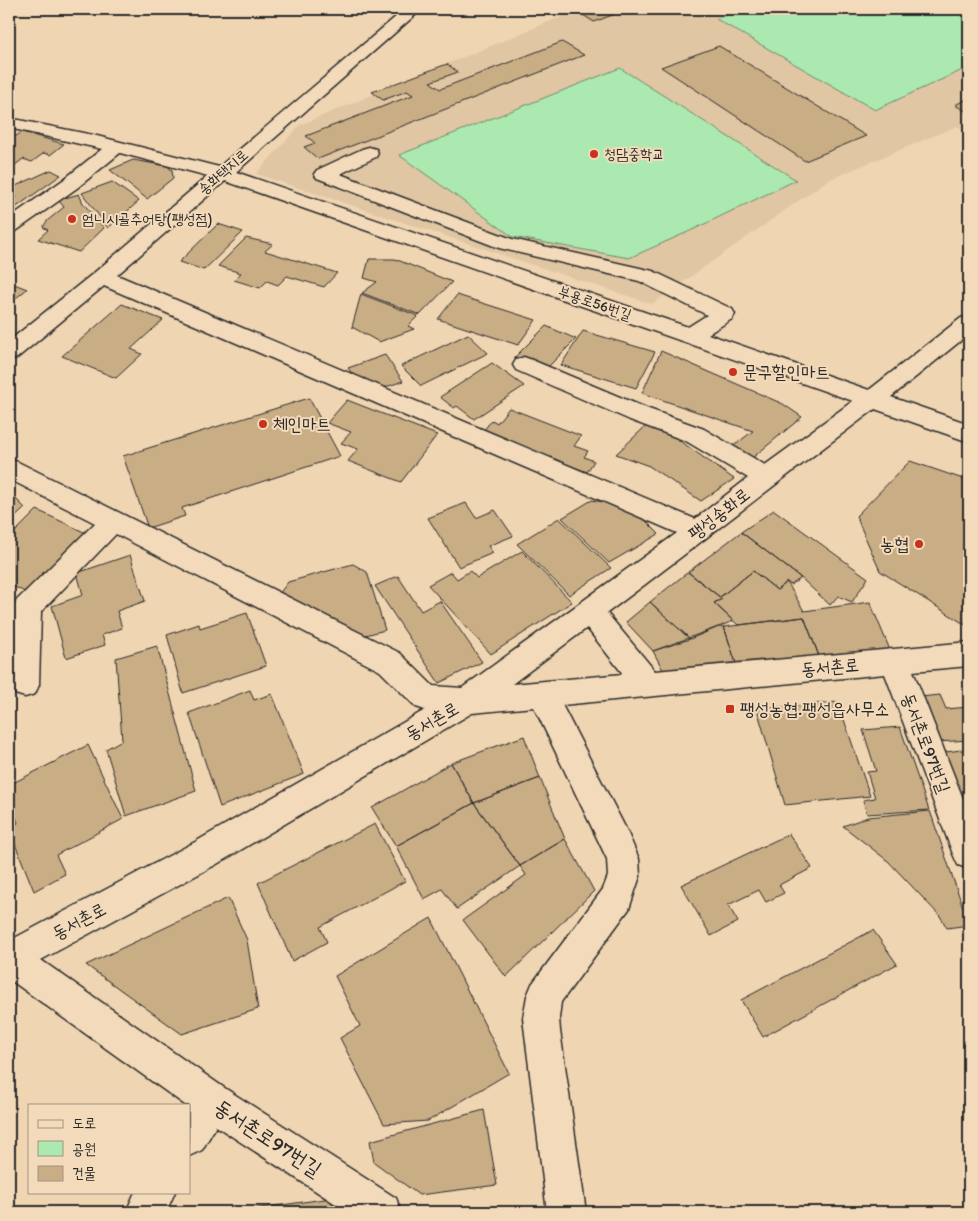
<svg xmlns="http://www.w3.org/2000/svg" width="978" height="1221" font-family="Itim,'Poor Story',sans-serif">
  <rect width="100%" height="100%" fill="#efd5b2"/>
  <filter id="ink" filterUnits="userSpaceOnUse"><feTurbulence type="fractalNoise" baseFrequency=".02" numOctaves="2"/><feDisplacementMap in="SourceGraphic" scale="10" xChannelSelector="R" yChannelSelector="G"/><feConvolveMatrix kernelMatrix="1 2 1 2 8 2 1 2 1" color-interpolation-filters="sRGB"/></filter>
  <g filter="url(#ink)">
    <!-- built -->
    <path fill="#e0c6a2" d="M 580,9 L 969,9 L 969,133 L 957,126 L 828,180 L 652,304 L 256,174 L 300,125 Z"/>
    <!-- green -->
    <path fill="#abe9b1" stroke="#6b8a6e" d="M 743,9 L 969,9 L 969,67 L 875,110 L 716,19 Z
      M 620,68 L 796,180 L 690,231 L 629,258 L 513,237 L 399,155 Z"/>
    <!-- building -->
    <path fill="#c9ad85" stroke="#2b2b2b" d="M 579,9 L 628,9 L 594,22 L 575,10 Z
      M 562,42 L 584,55 L 318,159 L 304,147 L 315,143 L 306,136 L 413,95 L 407,91 L 383,100 L 372,92 L 447,64 L 458,72 L 430,82 L 440,89 Z
      M 719,46 L 866,136 L 805,161 L 661,67 Z
      M 969,98 L 969,113 L 955,105 Z
      M 22,132 L 64,144 L 50,155 L 44,153 L 32,162 L 23,159 L 10,169 L 9,168 L 9,141 Z
      M 133,160 L 167,166 L 172,170 L 173,178 L 147,199 L 110,170 Z
      M 51,170 L 61,175 L 15,208 L 9,206 L 9,203 L 17,197 L 9,194 L 11,191 L 9,189 Z
      M 112,182 L 139,201 L 108,228 L 82,193 Z
      M 79,194 L 83,203 L 104,228 L 79,252 L 38,239 L 48,230 L 43,227 L 47,221 L 64,207 L 58,200 Z
      M 218,224 L 243,232 L 204,270 L 179,262 Z
      M 246,238 L 273,244 L 265,251 L 337,273 L 324,287 L 287,276 L 278,285 L 267,281 L 260,288 L 234,280 L 241,273 L 218,266 Z
      M 369,259 L 395,259 L 452,282 L 420,315 L 362,293 L 377,282 L 364,278 Z
      M 9,282 L 27,289 L 9,304 Z
      M 361,294 L 418,316 L 408,326 L 414,329 L 379,342 L 352,327 Z
      M 457,295 L 536,320 L 518,345 L 438,319 Z
      M 122,304 L 163,320 L 131,349 L 142,354 L 116,378 L 62,356 Z
      M 546,326 L 576,339 L 544,371 L 514,358 Z
      M 583,331 L 655,352 L 636,388 L 561,365 Z
      M 468,334 L 488,353 L 421,386 L 401,366 Z
      M 661,351 L 783,404 L 802,417 L 751,459 L 732,447 L 753,431 L 642,393 Z
      M 385,355 L 403,381 L 383,388 L 356,379 L 348,368 Z
      M 492,363 L 524,386 L 474,419 L 457,406 L 454,408 L 440,397 Z
      M 309,398 L 340,456 L 182,508 L 185,516 L 148,528 L 123,456 Z
      M 347,400 L 437,435 L 401,482 L 348,461 L 358,449 L 341,443 L 351,432 L 327,423 Z
      M 509,408 L 581,436 L 574,446 L 588,451 L 584,457 L 594,461 L 587,472 L 483,431 L 492,420 L 497,423 Z
      M 647,425 L 673,436 L 734,479 L 701,501 L 649,466 L 616,454 Z
      M 910,461 L 969,481 L 969,627 L 880,571 L 856,516 Z
      M 9,492 L 25,508 L 9,523 Z
      M 592,500 L 632,507 L 659,534 L 609,563 L 562,518 Z
      M 466,503 L 476,518 L 495,510 L 513,536 L 488,546 L 493,553 L 459,567 L 428,518 Z
      M 37,510 L 86,533 L 27,593 L 9,584 L 9,538 Z
      M 774,510 L 868,578 L 852,602 L 838,596 L 830,605 L 801,578 L 741,532 Z
      M 559,518 L 611,568 L 569,595 L 517,544 Z
      M 741,532 L 801,578 L 791,585 L 787,582 L 777,590 L 753,571 L 720,597 L 688,572 Z
      M 522,551 L 572,602 L 491,654 L 428,585 L 451,572 L 457,579 L 470,571 L 477,578 Z
      M 130,555 L 145,601 L 117,611 L 122,628 L 102,635 L 105,645 L 66,658 L 52,606 L 83,595 L 77,573 Z
      M 353,564 L 367,572 L 385,630 L 354,638 L 279,594 L 288,582 Z
      M 753,571 L 777,590 L 787,582 L 804,611 L 870,602 L 890,650 L 819,656 L 804,617 L 738,625 L 714,603 L 722,599 L 720,597 Z
      M 688,572 L 722,599 L 714,603 L 733,621 L 690,639 L 650,602 Z
      M 398,576 L 421,611 L 440,601 L 482,662 L 439,683 L 375,586 Z
      M 650,602 L 690,639 L 653,651 L 626,622 Z
      M 247,613 L 266,666 L 183,693 L 167,635 L 199,624 L 200,628 Z
      M 804,617 L 819,656 L 737,666 L 724,627 Z
      M 718,627 L 724,627 L 737,666 L 663,670 L 653,651 Z
      M 157,646 L 196,791 L 126,816 L 106,749 L 122,740 L 116,658 Z
      M 250,690 L 254,700 L 272,694 L 304,774 L 220,807 L 189,713 Z
      M 940,695 L 946,709 L 969,707 L 969,740 L 938,742 L 920,697 Z
      M 838,702 L 870,796 L 785,805 L 757,709 Z
      M 900,727 L 929,810 L 867,814 L 863,800 L 875,798 L 867,772 L 876,771 L 863,730 Z
      M 524,736 L 540,778 L 474,803 L 451,763 Z
      M 88,745 L 123,819 L 56,855 L 65,874 L 34,891 L 9,829 L 18,823 L 9,800 L 9,785 Z
      M 969,749 L 969,824 L 938,753 Z
      M 451,763 L 474,803 L 396,846 L 372,808 Z
      M 540,778 L 565,839 L 520,866 L 474,803 Z
      M 474,803 L 520,866 L 457,909 L 442,889 L 424,899 L 396,846 Z
      M 930,811 L 969,925 L 947,928 L 940,916 L 888,861 L 843,826 L 868,817 Z
      M 375,824 L 405,881 L 320,927 L 327,942 L 292,961 L 258,883 Z
      M 789,834 L 812,868 L 779,885 L 784,893 L 766,902 L 759,890 L 728,905 L 738,922 L 711,936 L 681,885 Z
      M 565,839 L 594,891 L 506,977 L 463,920 L 526,875 L 520,866 Z
      M 228,898 L 247,940 L 258,1009 L 182,1034 L 86,965 Z
      M 431,918 L 509,1073 L 428,1121 L 384,1124 L 340,1038 L 360,1026 L 335,976 Z
      M 873,930 L 897,964 L 763,1037 L 741,1000 Z
      M 484,1110 L 497,1185 L 419,1195 L 374,1162 L 370,1141 Z
      M 332,1198 L 332,1212 L 231,1212 Z"/>
    <g fill="none" stroke-linecap="round" stroke-linejoin="round">
      <defs>
        <path id="minor" d="M 405,9 L 422,9 L 236,172 L 688,327 L 707,315 L 639,281 L 499,248 L 317,178 L 314,174 L 317,170 L 362,149 L 369,147 L 376,149 L 378,153 L 376,157 L 340,174 L 512,239 L 653,271 L 732,309 L 735,314 L 732,319 L 708,334 L 869,390 L 961,318 L 969,316 L 969,334 L 891,397 L 969,424 L 969,442 L 875,409 C 785,476 697,546 607,613 L 655,671 L 969,642 L 969,666 L 913,671 L 969,814 L 969,869 L 958,865 L 953,854 L 885,674 L 562,705 L 626,829 L 639,859 L 640,876 L 629,909 L 561,1002 L 559,1018 L 560,1031 L 586,1212 L 547,1212 L 523,1018 L 527,996 L 532,984 L 603,889 L 608,876 L 607,859 L 534,707 L 472,713 L 217,864 L 41,960 L 223,1087 L 396,1198 L 401,1212 L 348,1212 L 216,1126 L 202,1150 L 189,1156 L 189,1105 L 185,1105 L 9,979 L 9,941 L 195,842 L 425,710 L 416,707 L 380,671 L 116,534 L 41,612 L 39,685 L 35,694 L 25,697 L 15,694 L 11,685 L 13,608 L 17,600 L 95,523 L 9,479 L 9,459 L 18,462 L 400,653 L 433,686 L 462,688 L 677,533 L 104,286 L 17,358 L 9,360 L 9,341 L 95,272 L 208,176 L 120,153 L 77,188 L 16,231 L 9,233 L 9,218 L 63,180 L 102,149 L 9,128 L 9,118 L 93,135 L 219,167 ZM 225,181 L 853,401 L 765,465 L 704,429 L 646,408 L 532,360 L 524,357 L 516,360 L 513,365 L 516,370 L 630,420 L 686,441 L 748,478 L 695,519 L 117,275 ZM 587,628 L 623,674 L 512,684 Z
          M 135,1192 L 175,1192 L 166,1212 L 126,1212 Z"/>
      </defs>
      <!-- minor casing -->
      <use href="#minor" stroke="#2b2b2b" stroke-width="3"/>
      <!-- minor -->
      <use href="#minor" fill="#f3daba" fill-rule="evenodd"/>
    </g>
  </g>
  <!-- markers -->
  <g fill="#c8321e" stroke="#f3daba" stroke-width="2">
    <circle cx="594" cy="154" r="5"/>
    <circle cx="72" cy="219" r="5"/>
    <circle cx="733" cy="372" r="5"/>
    <circle cx="263" cy="424" r="5"/>
    <circle cx="919" cy="544" r="5"/>
    <rect x="725" y="704" width="10" height="10" rx="2.5"/>
  </g>
  <g text-anchor="middle" stroke-width="4" stroke-linejoin="round" paint-order="stroke">
    <!-- far-poi labels -->
    <g font-size="15" fill="#2b2b2b" stroke="#f3daba" text-anchor="start">
      <text x="604" y="159">청담중학교</text>
      <text x="82" y="224">엄니시골추어탕(팽성점)</text>
    </g>
    <!-- far-street labels -->
    <g font-size="15" fill="#2b2b2b" stroke="#f3daba">
      <text transform="translate(223 172) rotate(-41)" y="5">송화택지로</text>
      <text transform="translate(595 303) rotate(19)" y="5">부용로56번길</text>
    </g>
    <!-- poi labels -->
    <g font-size="18" fill="#2b2b2b" stroke="#f3daba" text-anchor="start">
      <text x="743" y="378">문구할인마트</text>
      <text x="273" y="430">체인마트</text>
      <text x="909" y="550" text-anchor="end">농협</text>
      <text x="740" y="715">팽성농협.팽성읍사무소</text>
    </g>
    <!-- street labels -->
    <g font-size="18" fill="#2b2b2b" stroke="#f3daba">
      <text transform="translate(719 514) rotate(-38)" y="6">팽성송화로</text>
      <text transform="translate(830 667) rotate(-5)" y="6">동서촌로</text>
      <text transform="translate(432 721) rotate(-30)" y="6">동서촌로</text>
      <text transform="translate(926 743) rotate(69)" y="6">동서촌로97번길</text>
      <text transform="translate(79 921) rotate(-28)" y="6">동서촌로</text>
    </g>
    <!-- near-street labels -->
    <g font-size="21" fill="#2b2b2b" stroke="#f3daba">
      <text transform="translate(268 1138) rotate(33)" y="7">동서촌로97번길</text>
    </g>
  </g>
  <!-- margin -->
  <rect width="978" height="1221" fill="none" stroke="#f3daba" stroke-width="30"/>
  <rect x="15" y="15" width="948" height="1191" fill="none" stroke="#2b2b2b" stroke-width="2" filter="url(#ink)"/>
  <!-- legend -->
  <rect x="28" y="1104" width="162" height="90" fill="#f3daba" stroke="#a39481"/>
  <rect x="38" y="1120" width="25" height="8" fill="#f3daba" stroke="#a39481"/>
  <text x="72" y="1128" font-size="15" fill="#2b2b2b">도로</text>
  <rect x="38" y="1141" width="25" height="15" fill="#abe9b1" stroke="#a39481"/>
  <text x="72" y="1154" font-size="15" fill="#2b2b2b">공원</text>
  <rect x="38" y="1166" width="25" height="15" fill="#c9ad85" stroke="#a39481"/>
  <text x="72" y="1178" font-size="15" fill="#2b2b2b">건물</text>
</svg>
